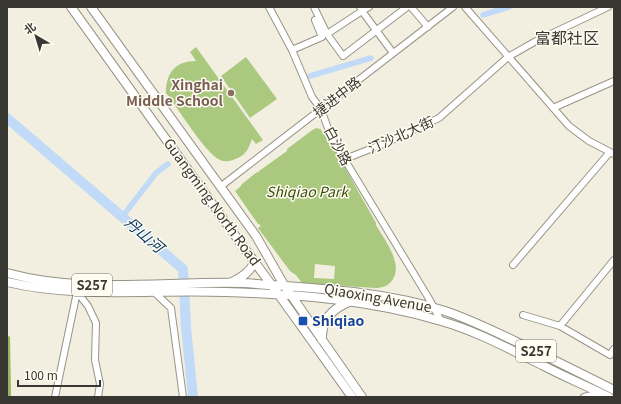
<svg xmlns="http://www.w3.org/2000/svg" width="621" height="404" font-family="Georgia,'Noto Sans SC',serif">
  <rect width="100%" height="100%" fill="#f2efe1"/>
  <!-- green -->
  <path fill="#abc87f" fill-rule="evenodd" d="M 196,47 L 263,140 L 256,144 L 252,139 C 249,147 247,154 238,158 C 233,160 226,163 220,160 C 205,153 178,108 166,93 C 166,72 176,61 196,61 L 190,52 Z
    M 246,57 L 277,99 L 250,118 L 221,76 Z
    M 316,128 L 320,129 L 326,134 L 376,223 L 376,225 C 384,239 403,263 393,279 C 389,286 382,288 375,288 L 302,283 L 296,275 L 290,271 L 258,228 L 261,226 L 259,224 L 258,224 L 235,191 L 240,187 L 242,184 L 257,172 L 258,173 L 259,171 L 287,151 L 287,149 L 311,131 ZM 315,264 L 335,266 L 334,279 L 314,278 Z"/>
  <!-- forest -->
  <path fill="#95b75d" d="M 10,336 L 11,397 L 7,397 L 7,337 Z"/>
  <g fill="none" stroke-linecap="round" stroke-linejoin="round">
    <!-- canal -->
    <path stroke="#c0daf8" stroke-width="5.5" d="M 483,15 L 509,7
      M 310,76 L 371,58
      M 122,217 L 156,173 L 168,164"/>
    <!-- river -->
    <path stroke="#c0daf8" stroke-width="10" d="M 7,118 L 183,269 L 186,327 L 193,397"/>
    <defs>
      <path id="minor" d="M 269,7 L 292,50 L 312,97 L 321,109 L 331,137 L 428,297 L 441,321
        M 314,7 L 327,34 L 362,11 L 393,53
        M 360,7 L 362,11 L 369,7
        M 411,7 L 428,27
        M 465,7 L 569,126 L 589,141 L 614,154
        M 327,34 L 343,56 L 407,7
        M 292,50 L 322,37 L 315,20
        M 553,108 L 614,81
        M 345,159 L 388,142 L 439,118 L 508,57 L 536,41 L 608,7
        M 220,187 L 453,7
        M 513,265 L 610,152
        M 153,291 L 171,308 L 183,397
        M 77,292 L 88,306 L 96,323 L 95,360 L 100,384 L 98,397
        M 523,315 L 560,326 L 610,355 L 614,349
        M 560,326 L 614,260
        M 55,397 L 77,292
        M 584,397 L 600,393"/>
      <path id="major" d="M 71,7 L 239,241 L 279,295 L 352,397
        M 91,7 L 256,236 L 284,285 L 362,397
        M 7,273 C 84,294 164,281 243,283 C 252,283 262,285 271,285 C 330,289 389,293 445,311 C 472,320 498,333 523,345 C 554,360 584,375 614,390
        M 7,282 C 79,299 152,289 225,292 C 297,294 371,300 441,321 C 477,331 511,350 544,366 C 565,377 587,386 609,397
        M 232,282 C 243,277 249,272 255,262
        M 322,340 C 321,321 331,309 349,302"/>
    </defs>
    <!-- minor casing -->
    <use href="#minor" stroke="#979487" stroke-width="8"/>
    <!-- major casing -->
    <use href="#major" stroke="#979487" stroke-width="10"/>
    <!-- minor -->
    <use href="#minor" stroke="#fff" stroke-width="6"/>
    <!-- major -->
    <use href="#major" stroke="#fff" stroke-width="8"/>
  </g>
  <!-- markers -->
  <circle fill="#8d6e63" stroke="#fffcf1" stroke-width="1.5" cx="231" cy="93" r="4"/>
  <rect fill="#1a4fb4" stroke="#fffcf1" stroke-width="1.5" x="298" y="316" width="10" height="10" rx="2"/>
  <g text-anchor="middle" stroke-width="3" stroke-linejoin="round" paint-order="stroke">
    <!-- shield labels -->
    <g fill="#fffcf1" stroke="#74726b" stroke-width="1">
      <rect x="72" y="274" width="40" height="22" rx="3"/>
      <rect x="516" y="340" width="40" height="22" rx="3"/>
    </g>
    <g font-size="13" font-weight="bold" fill="#383731">
      <text x="92" y="290">S257</text>
      <text x="536" y="356">S257</text>
    </g>
    <!-- education labels -->
    <g font-size="14" font-weight="bold" fill="#785e54" stroke="#fffcf1" text-anchor="end">
      <text x="223" y="90">Xinghai<tspan x="223" dy="16">Middle School</tspan></text>
    </g>
    <!-- street labels -->
    <g font-size="14" fill="#383731" stroke="#fffcf1">
      <text transform="translate(337 97) rotate(-38)" y="5">捷进中路</text>
      <text transform="translate(401 135) rotate(-24)" y="5">汀沙北大街</text>
      <text transform="translate(338 146) rotate(62)" y="5">白沙路</text>
      <text transform="translate(212 202) rotate(54)" y="5">Guangming North Road</text>
      <text transform="translate(378 298) rotate(10)" y="5">Qiaoxing Avenue</text>
    </g>
    <!-- park labels -->
    <g font-size="14" font-style="italic" fill="#374d09" stroke="#fffcf1">
      <text x="307" y="197">Shiqiao Park</text>
    </g>
    <!-- transit labels -->
    <g font-size="14" font-weight="bold" fill="#164399" stroke="#fffcf1" text-anchor="start">
      <text x="312" y="326">Shiqiao</text>
    </g>
    <!-- water labels -->
    <g font-size="15" font-style="italic" fill="#083764" stroke="#fffcf1">
      <text transform="translate(144 235) rotate(41)" y="5">丹山河</text>
    </g>
    <!-- quarter labels -->
    <g font-size="16" fill="#383731" stroke="#fffcf1">
      <text x="567" y="44">富都社区</text>
    </g>
  </g>
  <!-- border -->
  <rect width="621" height="404" fill="none" stroke="#383731" stroke-width="16"/>
  <!-- north arrow -->
  <g transform="translate(36 36) rotate(322)" stroke="#fffcf1" stroke-width="3" paint-order="stroke">
  <path d="M0-3L7 15L0 10L-7 15Z" fill="#383731"/>
  <text y="-6" font-size="11" font-weight="bold" text-anchor="middle" fill="#383731">北</text>
  </g>
  <!-- scale -->
  <path d="M18 380v6h82v-6" fill="none" stroke="#383731" stroke-width="2"/>
  <text x="24" y="380" font-size="12" fill="#383731" stroke="#fffcf1" stroke-width="3" paint-order="stroke">100 m</text>
</svg>
